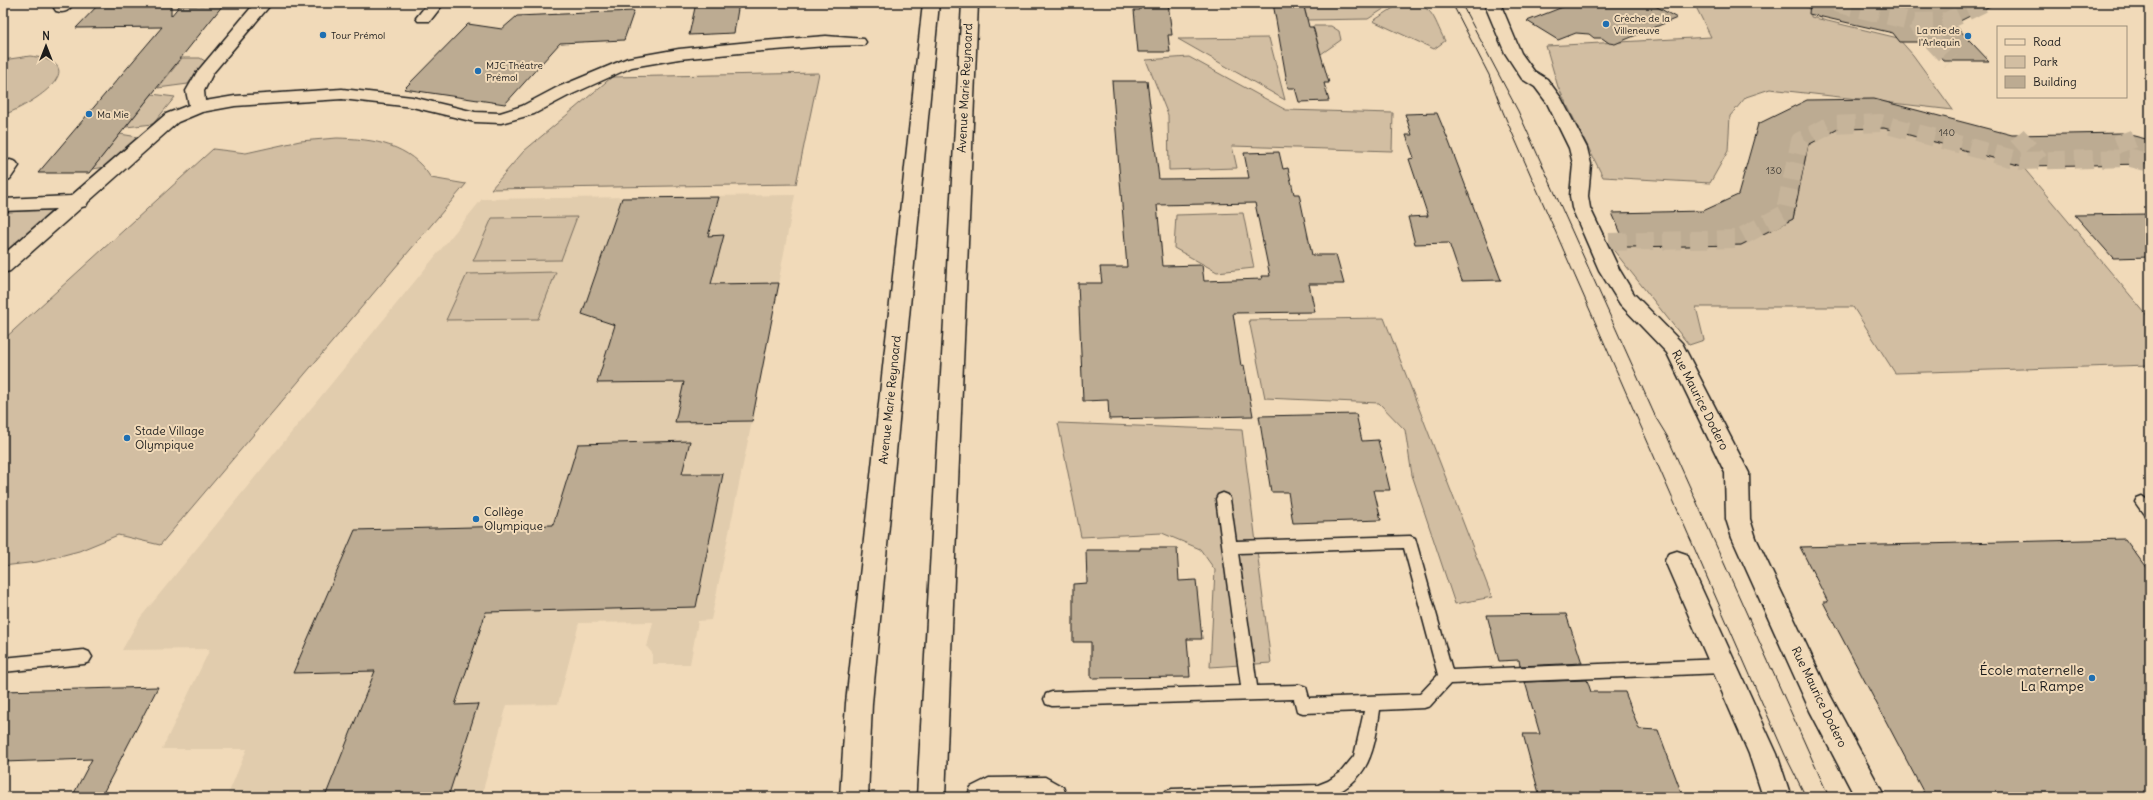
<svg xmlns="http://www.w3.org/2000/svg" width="2153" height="800" font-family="Delius,sans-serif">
  <rect width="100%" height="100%" fill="#f1dab9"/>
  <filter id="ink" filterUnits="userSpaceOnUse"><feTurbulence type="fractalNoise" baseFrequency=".025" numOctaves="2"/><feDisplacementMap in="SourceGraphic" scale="8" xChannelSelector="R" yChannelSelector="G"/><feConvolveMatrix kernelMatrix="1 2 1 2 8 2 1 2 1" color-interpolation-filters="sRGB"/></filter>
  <g filter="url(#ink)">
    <!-- built -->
    <path fill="#e1ccad" d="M 795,195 L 752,421 L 711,620 L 698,621 L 690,664 L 652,664 L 652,653 L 647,647 L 653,622 L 579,623 L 558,704 L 507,705 L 481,797 L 227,797 L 247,749 L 162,749 L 210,649 L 122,650 L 140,618 L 482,199 Z"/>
    <!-- green -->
    <path fill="#d2bea2" stroke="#776d5f" d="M 1303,3 L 1393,3 L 1368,19 L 1306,20 L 1307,18 Z
      M 1401,3 C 1434,3 1432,16 1445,41 L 1434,49 L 1373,21 Z
      M 1694,3 L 1792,3 L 1805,6 L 1811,11 L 1811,17 L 1898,38 L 1913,55 L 1953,110 L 1770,89 L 1746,97 L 1730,116 L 1728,151 L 1710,183 L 1603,177 L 1558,87 L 1546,46 L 1711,37 Z
      M 1313,26 L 1331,26 L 1339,31 L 1341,40 L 1321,54 Z
      M 1269,38 L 1285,100 L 1178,39 Z
      M 30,56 C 97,64 30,106 3,115 L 3,60 Z
      M 1189,57 L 1286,110 L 1393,113 L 1392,151 L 1232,146 L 1237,168 L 1169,170 L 1168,115 L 1146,60 Z
      M 182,58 L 200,58 L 205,61 L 188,84 L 158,88 Z
      M 819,73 L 796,184 L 491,189 L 524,151 L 612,77 Z
      M 152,94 L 175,97 L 153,124 L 126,127 Z
      M 1884,128 L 2022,166 L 2150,319 L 2150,365 L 1895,373 L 1853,307 L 1696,307 L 1704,340 L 1689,345 L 1611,247 L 1741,245 L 1793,219 L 1808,145 L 1838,129 Z
      M 120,134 L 138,137 L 137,140 L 106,167 L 92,169 Z
      M 337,138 C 374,139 410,144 431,178 L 466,184 L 160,545 L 118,535 L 79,551 L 37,562 L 3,566 L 3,340 L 213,149 L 246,153 L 300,141 Z
      M 48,210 L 51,214 L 3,259 L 3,212 Z
      M 1243,213 L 1254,268 L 1217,272 L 1174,248 L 1176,215 Z
      M 577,217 L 561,260 L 473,261 L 492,218 Z
      M 556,272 L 538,319 L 446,320 L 467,274 Z
      M 1384,318 L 1492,597 L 1455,604 L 1412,475 L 1405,430 L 1379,403 L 1265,398 L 1249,320 Z
      M 1058,423 L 1242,430 L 1271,663 L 1210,667 L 1215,570 L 1200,549 L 1162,533 L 1081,537 Z"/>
    <!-- building -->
    <path fill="#bcab92" stroke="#1c1c1c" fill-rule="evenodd" d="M 100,3 L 171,3 L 171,16 L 180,5 L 223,5 L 89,173 L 38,173 L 162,27 L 76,28 Z
      M 696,3 L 739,3 L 734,33 L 689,35 Z
      M 1140,3 L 1168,3 L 1172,35 L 1168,35 L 1170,52 L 1138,52 L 1134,10 L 1140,10 Z
      M 1273,3 L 1303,3 L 1309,27 L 1313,27 L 1329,83 L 1324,83 L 1329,101 L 1299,102 L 1295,88 L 1288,88 Z
      M 1573,3 L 1650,3 L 1677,18 L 1615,44 L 1609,43 L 1602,38 L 1594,38 L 1589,34 L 1576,33 L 1558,40 L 1527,21 Z
      M 1810,3 L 1996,3 L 1954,24 L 1989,61 L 1944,61 L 1927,42 L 1900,42 L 1893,33 L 1809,14 Z
      M 634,11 L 624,40 L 560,43 L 505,104 L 404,89 L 468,24 L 502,29 L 517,16 Z
      M 1112,81 L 1147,81 L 1159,179 L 1249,178 L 1244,153 L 1279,152 L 1283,169 L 1288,168 L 1294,194 L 1299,194 L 1312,255 L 1336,255 L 1344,284 L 1309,284 L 1315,312 L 1233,313 L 1241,366 L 1244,365 L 1253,416 L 1109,419 L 1108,400 L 1083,401 L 1078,283 L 1102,283 L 1100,267 L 1127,267 ZM 1255,203 L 1270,276 L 1261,276 L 1262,279 L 1204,281 L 1202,265 L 1163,266 L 1157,205 Z
      M 1874,99 L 2012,135 L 2122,133 L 2150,140 L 2150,164 L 2022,166 L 1884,128 L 1838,129 L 1808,145 L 1793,219 L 1741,245 L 1627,247 L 1612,213 L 1703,211 L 1738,195 L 1758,124 L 1807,100 Z
      M 1437,113 L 1449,142 L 1501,280 L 1462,281 L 1449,243 L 1415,244 L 1408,217 L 1428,216 L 1409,159 L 1414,158 L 1406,135 L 1412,135 L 1405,114 Z
      M 719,197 L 708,236 L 724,235 L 711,284 L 779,283 L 752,421 L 675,422 L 684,382 L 597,383 L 615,325 L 582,314 L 622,198 Z
      M 2150,214 L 2150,257 L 2113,258 L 2075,215 Z
      M 1356,414 L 1362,441 L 1378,440 L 1390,490 L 1374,490 L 1381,520 L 1293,523 L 1288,492 L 1271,492 L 1259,416 Z
      M 690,441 L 682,474 L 723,474 L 696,607 L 486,612 L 455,705 L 478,704 L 448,797 L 325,797 L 375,671 L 293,673 L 355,530 L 553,525 L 578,444 Z
      M 2125,539 L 2150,573 L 2150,797 L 1926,797 L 1823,602 L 1828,602 L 1800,547 Z
      M 1140,548 L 1177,548 L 1179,581 L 1196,580 L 1202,639 L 1187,639 L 1190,677 L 1091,678 L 1091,642 L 1073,642 L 1073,584 L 1087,583 L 1086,550 L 1140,550 Z
      M 1566,614 L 1582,663 L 1520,666 L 1519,660 L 1499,661 L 1487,615 Z
      M 1587,680 L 1591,692 L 1625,692 L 1639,729 L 1658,730 L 1683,797 L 1540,797 L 1523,734 L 1540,734 L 1525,682 Z
      M 158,687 L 101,797 L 72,797 L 92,759 L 3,762 L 3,691 Z"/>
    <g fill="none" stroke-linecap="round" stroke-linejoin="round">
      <!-- street-tunnel -->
      <path stroke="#c6b49a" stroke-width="18" stroke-dasharray="18 9" stroke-linecap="butt" d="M 1835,3 L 1915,22 L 1951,61
        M 1915,22 L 1947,21 L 1984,3
        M 2122,133 L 2131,158
        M 2017,135 L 2040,160
        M 1609,242 L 1737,239 L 1784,214 L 1800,141 L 1830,125 L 1880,123 L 2021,161 L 2131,158 L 2150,163"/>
      <defs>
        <path id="lane" d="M 1223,493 L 1228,495 L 1230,499 L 1236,541 L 1410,536 L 1415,538 L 1452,670 L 1723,659 L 1728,661 L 1731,666 L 1728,671 L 1723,673 L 1450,684 L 1430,706 L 1424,708 L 1380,710 C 1374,751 1370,780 1328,797 L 1164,797 L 1166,791 L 1172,789 L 1318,785 L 1328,781 L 1340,773 L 1354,756 L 1364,711 L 1303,713 L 1297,711 L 1294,699 L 1052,706 L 1046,704 L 1044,699 L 1046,694 L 1052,692 L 1241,686 L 1216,499 L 1218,495 ZM 1404,548 L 1438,675 L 1420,694 L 1309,698 L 1306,687 L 1300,685 L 1257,686 L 1238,553 Z
          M 2142,496 L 2150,502 L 2150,518 L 2145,516 L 2135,502 L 2137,498 Z
          M 84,650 L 89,652 L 92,657 L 89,662 L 84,664 L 3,672 L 3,658 Z"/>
        <path id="street" d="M 58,3 L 74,3 C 69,10 66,14 56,11 L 54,8 Z
          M 255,3 L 272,3 L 213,73 L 204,91 L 205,101 L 235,96 L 342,89 L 412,97 L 475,112 L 500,113 L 522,106 L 556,88 L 628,58 L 679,49 L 750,42 L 826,36 L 864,39 L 866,42 L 864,45 L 826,46 L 750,52 L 679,59 L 632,67 L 568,96 L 534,114 L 501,123 L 475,122 L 412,107 L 342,99 L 235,106 L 202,112 L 178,122 L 88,202 L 86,206 L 82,207 L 10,271 L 3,273 L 3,255 L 56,209 L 3,211 L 3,199 L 71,196 L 166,114 L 189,105 L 186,91 L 197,72 Z
          M 428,3 L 444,3 L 430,21 L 418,21 L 416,18 Z
          M 1484,3 L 1500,3 L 1521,53 L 1534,71 L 1547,79 L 1561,98 L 1587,148 L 1591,164 L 1588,196 L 1590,208 L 1619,269 L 1634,294 L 1682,343 L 1749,473 L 1750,519 L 1756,538 L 1829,693 L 1885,797 L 1855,797 L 1810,711 L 1732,538 L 1726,519 L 1725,473 L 1667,353 L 1620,304 L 1599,270 L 1572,208 L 1570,196 L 1573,164 L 1569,148 L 1547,103 L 1535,87 L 1522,79 L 1505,53 Z
          M 10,160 L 16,162 L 19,166 L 10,179 L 3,181 L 3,163 Z
          M 1677,551 L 1686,554 L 1689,561 L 1777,754 L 1791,797 L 1763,797 L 1749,754 L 1665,561 L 1668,554 Z
          M 1045,777 L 1063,787 L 1067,797 L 967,797 L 971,787 L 989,778 Z"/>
        <path id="secondary" d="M 923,3 L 939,3 L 872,703 L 868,797 L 840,797 L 846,703 Z
          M 962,3 L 978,3 L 945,797 L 917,797 Z"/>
      </defs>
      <!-- lane casing -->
      <use href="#lane" stroke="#1c1c1c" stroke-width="3"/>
      <!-- street casing -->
      <use href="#street" stroke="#1c1c1c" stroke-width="3"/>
      <!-- secondary casing -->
      <use href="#secondary" stroke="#1c1c1c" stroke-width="3"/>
      <!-- lane -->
      <use href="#lane" fill="#f1dab9" fill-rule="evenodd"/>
      <!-- street -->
      <use href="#street" fill="#f1dab9" fill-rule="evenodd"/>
      <!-- secondary -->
      <use href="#secondary" fill="#f1dab9" fill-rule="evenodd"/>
      <!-- tram -->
      <path stroke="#1c1c1c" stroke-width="1" d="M 1452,3 L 1489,75 L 1503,112 L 1785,755 L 1806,797
        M 1461,3 L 1518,111 L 1656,418 L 1667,436 L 1829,797"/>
    </g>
  </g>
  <!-- markers -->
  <g fill="#1f6fb2" stroke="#f1dab9" stroke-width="1.5">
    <circle cx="1606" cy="24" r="4"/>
    <circle cx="323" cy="35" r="4"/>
    <circle cx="1968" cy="36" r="4"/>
    <circle cx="478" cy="71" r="4"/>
    <circle cx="89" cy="114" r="4"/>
    <circle cx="127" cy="438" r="4"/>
    <circle cx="476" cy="519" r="4"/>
    <circle cx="2092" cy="678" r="4"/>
  </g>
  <g text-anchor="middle" stroke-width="4" stroke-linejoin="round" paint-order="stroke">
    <!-- far-poi labels -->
    <g font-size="10" fill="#1c1c1c" stroke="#f1dab9" text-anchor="start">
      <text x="1614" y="22">Crèche de la<tspan x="1614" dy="12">Villeneuve</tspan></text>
      <text x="1960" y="34" text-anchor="end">La mie de<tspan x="1960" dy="12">l'Arlequin</tspan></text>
      <text x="331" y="39">Tour Prémol</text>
      <text x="486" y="69">MJC Théatre<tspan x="486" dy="12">Prémol</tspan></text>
      <text x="97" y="118">Ma Mie</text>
    </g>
    <!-- number labels -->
    <g font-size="10" fill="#44403a">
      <text x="1947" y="136">140</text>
      <text x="1774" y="174">130</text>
    </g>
    <!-- street labels -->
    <g font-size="12" fill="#1c1c1c" stroke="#f1dab9">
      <text transform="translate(965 88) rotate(-87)" y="4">Avenue Marie Reynoard</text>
      <text transform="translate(890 400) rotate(-84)" y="4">Avenue Marie Reynoard</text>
      <text transform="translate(1700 400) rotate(63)" y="4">Rue Maurice Dodero</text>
      <text transform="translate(1819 697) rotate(64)" y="4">Rue Maurice Dodero</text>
    </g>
    <!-- poi labels -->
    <g font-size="12" fill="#1c1c1c" stroke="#f1dab9" text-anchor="start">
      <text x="135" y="435">Stade Village<tspan x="135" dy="14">Olympique</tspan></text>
      <text x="484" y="516">Collège<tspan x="484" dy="14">Olympique</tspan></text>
    </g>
    <!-- near-poi labels -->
    <g font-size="14" fill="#1c1c1c" stroke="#f1dab9" text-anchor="end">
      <text x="2084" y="675">École maternelle<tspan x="2084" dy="16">La Rampe</tspan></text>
    </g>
  </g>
  <!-- margin -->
  <rect width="2153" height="800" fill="none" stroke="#f1dab9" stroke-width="16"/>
  <rect x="8" y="8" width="2137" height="784" fill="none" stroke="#1c1c1c" stroke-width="1.5" filter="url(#ink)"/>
  <!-- legend -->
  <rect x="1997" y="26" width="130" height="72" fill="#f1dab9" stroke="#9c8e7a"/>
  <rect x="2005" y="39" width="20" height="6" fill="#f1dab9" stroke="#9c8e7a"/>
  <text x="2033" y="46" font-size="12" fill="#1c1c1c">Road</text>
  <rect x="2005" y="56" width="20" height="12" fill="#d2bea2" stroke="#9c8e7a"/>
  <text x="2033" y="66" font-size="12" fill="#1c1c1c">Park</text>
  <rect x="2005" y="76" width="20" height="12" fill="#bcab92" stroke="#9c8e7a"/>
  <text x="2033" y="86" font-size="12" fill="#1c1c1c">Building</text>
  <!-- north arrow -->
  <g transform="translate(46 46)" stroke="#f1dab9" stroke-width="3" paint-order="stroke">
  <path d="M0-3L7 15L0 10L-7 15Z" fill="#1c1c1c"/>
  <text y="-6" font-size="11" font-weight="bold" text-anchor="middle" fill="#1c1c1c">N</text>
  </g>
</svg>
